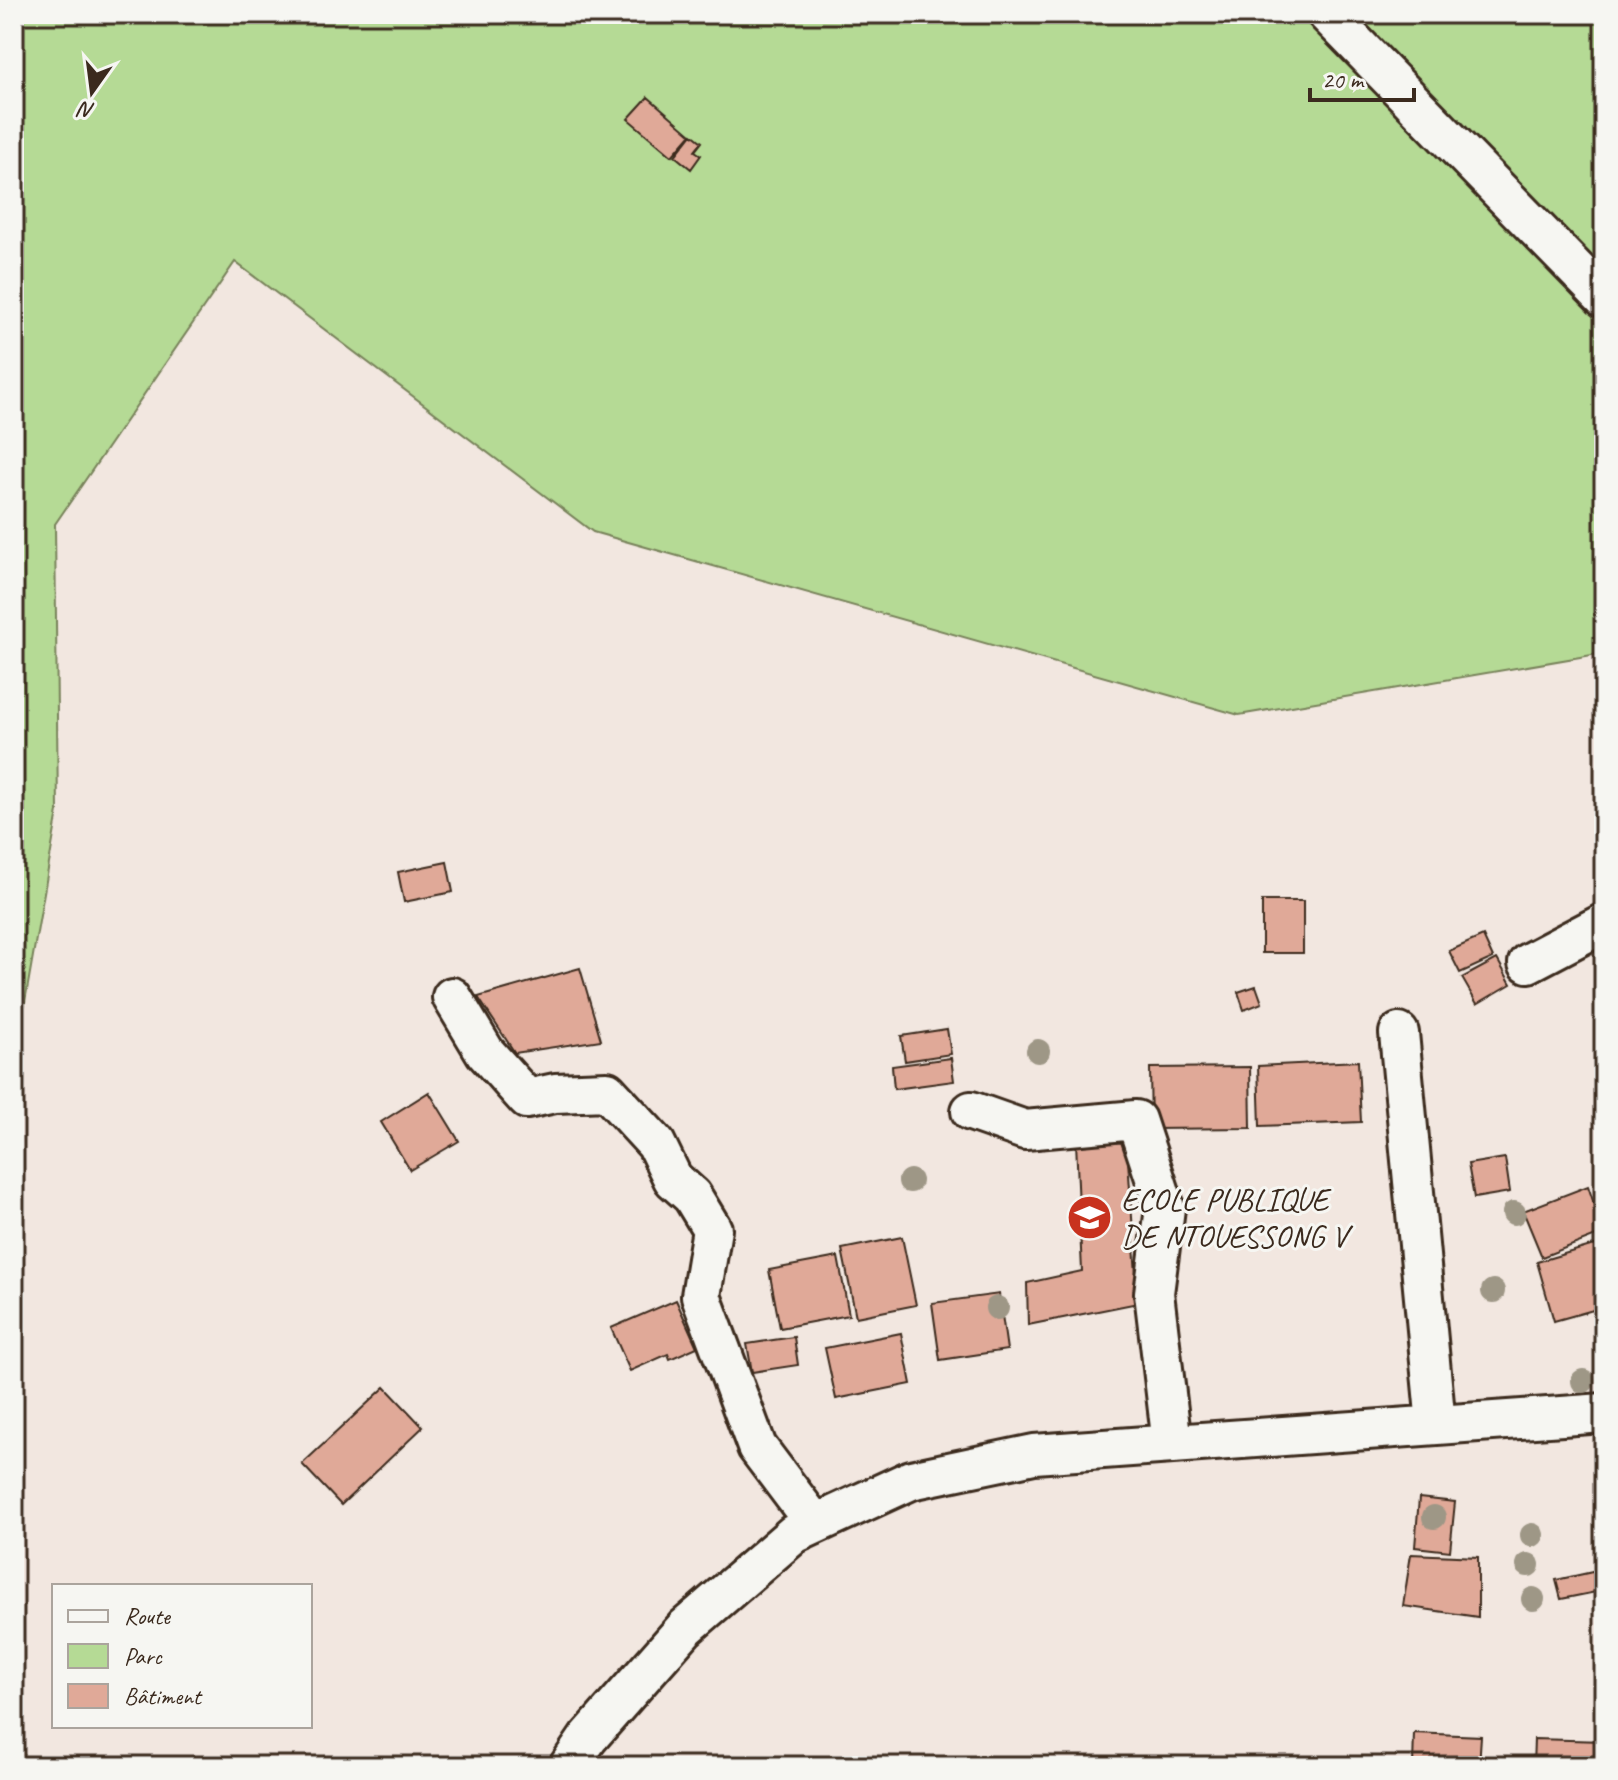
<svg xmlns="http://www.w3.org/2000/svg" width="1618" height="1780" font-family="Caveat,sans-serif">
  <rect width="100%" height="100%" fill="#f2e7e0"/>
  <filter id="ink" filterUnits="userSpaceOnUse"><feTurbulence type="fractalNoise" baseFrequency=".0125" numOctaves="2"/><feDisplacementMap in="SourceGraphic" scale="16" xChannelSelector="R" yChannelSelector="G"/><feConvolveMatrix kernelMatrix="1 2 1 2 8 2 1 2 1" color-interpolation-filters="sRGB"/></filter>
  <g filter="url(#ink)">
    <!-- green -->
    <path fill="#b5da95" stroke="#78825a" stroke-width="2" d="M 14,14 L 1604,14 L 1604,653 L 1239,715 L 593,532 L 235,262 L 55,524 L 58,812 L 14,1065 Z"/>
    <!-- building -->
    <path fill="#e0a998" stroke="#3b2a1e" stroke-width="2" d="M 648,97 L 691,134 L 672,156 L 628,119 Z
      M 692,134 L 702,142 L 695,151 L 701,155 L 691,169 L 675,156 Z
      M 447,862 L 453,892 L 404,902 L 398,872 Z
      M 1262,901 L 1303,901 L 1303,953 L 1262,953 Z
      M 1483,936 L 1493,958 L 1460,973 L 1449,951 Z
      M 1497,959 L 1511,984 L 1477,1004 L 1462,978 Z
      M 580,968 L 601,1040 L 515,1053 L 478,997 Z
      M 1256,986 L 1262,1003 L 1244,1010 L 1238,992 Z
      M 947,1029 L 951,1054 L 905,1061 L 901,1036 Z
      M 951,1058 L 954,1081 L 894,1089 L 892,1066 Z
      M 1358,1061 L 1361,1122 L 1260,1126 L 1258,1066 Z
      M 1250,1067 L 1251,1128 L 1151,1129 L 1150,1068 Z
      M 429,1092 L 459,1141 L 410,1170 L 381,1122 Z
      M 1126,1132 L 1138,1303 L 1028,1325 L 1027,1283 L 1082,1271 L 1076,1142 Z
      M 1505,1158 L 1510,1192 L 1474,1198 L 1468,1164 Z
      M 1588,1186 L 1604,1233 L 1542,1257 L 1523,1211 Z
      M 902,1237 L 916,1305 L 856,1317 L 842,1249 Z
      M 1604,1242 L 1604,1307 L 1554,1321 L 1537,1262 Z
      M 838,1257 L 849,1315 L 780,1328 L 769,1270 Z
      M 999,1294 L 1007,1350 L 940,1360 L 932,1303 Z
      M 676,1300 L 697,1347 L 670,1359 L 668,1354 L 630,1371 L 611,1328 Z
      M 901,1333 L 911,1384 L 836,1399 L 825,1348 Z
      M 794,1337 L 798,1365 L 752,1372 L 747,1344 Z
      M 385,1387 L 423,1427 L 341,1505 L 302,1464 Z
      M 1419,1498 L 1455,1502 L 1450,1551 L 1415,1547 Z
      M 1411,1554 L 1478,1557 L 1478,1617 L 1403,1606 Z
      M 1597,1571 L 1601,1591 L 1561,1599 L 1556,1580 Z
      M 1414,1733 L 1481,1736 L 1479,1766 L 1413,1766 Z
      M 1534,1739 L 1604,1741 L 1604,1766 L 1533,1766 Z"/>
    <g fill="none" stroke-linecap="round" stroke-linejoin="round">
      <defs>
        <path id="minor" d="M 1327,14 L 1604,298
          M 1528,963 L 1604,923
          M 452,997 L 485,1052 L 527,1099 L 555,1093 L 607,1091 L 656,1144 L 673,1179 L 692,1196 L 712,1229 L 701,1296 L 757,1447 L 815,1524
          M 1399,1033 L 1436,1425
          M 971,1111 L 1025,1130 L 1136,1120 L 1165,1208 L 1154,1293 L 1172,1444
          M 569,1766 L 588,1738 L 685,1628 L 794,1534 L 911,1480 L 1034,1454 L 1604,1413"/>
      </defs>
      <!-- minor casing -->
      <use href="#minor" stroke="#3b2a1e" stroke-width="44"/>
      <!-- minor -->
      <use href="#minor" stroke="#f6f6f2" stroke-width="38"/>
    </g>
    <!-- trees -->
    <g fill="#9e9786">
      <circle cx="1038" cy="1051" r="12"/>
      <circle cx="910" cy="1181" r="12"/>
      <circle cx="1514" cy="1213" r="12"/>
      <circle cx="1493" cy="1291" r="12"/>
      <circle cx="997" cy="1308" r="12"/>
      <circle cx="1583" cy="1381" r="12"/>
      <circle cx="1434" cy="1517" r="12"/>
      <circle cx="1532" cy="1535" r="12"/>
      <circle cx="1528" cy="1565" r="12"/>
      <circle cx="1533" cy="1599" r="12"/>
    </g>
  </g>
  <!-- icons -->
  <defs>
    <symbol id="school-disc" viewBox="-11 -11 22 22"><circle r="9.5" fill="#c8321e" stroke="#f6f6f2"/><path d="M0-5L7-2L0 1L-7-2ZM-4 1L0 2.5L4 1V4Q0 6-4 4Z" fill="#fff"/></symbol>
  </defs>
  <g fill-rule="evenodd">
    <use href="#school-disc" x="1064" y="1192" width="51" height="51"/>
  </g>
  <g text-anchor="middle" stroke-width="6" stroke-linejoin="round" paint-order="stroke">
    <!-- poi labels -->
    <g font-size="32" fill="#3b2a1e" stroke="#f6f6f2" text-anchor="start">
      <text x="1121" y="1210">ECOLE PUBLIQUE<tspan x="1121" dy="37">DE NTOUESSONG V</tspan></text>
    </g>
  </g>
  <!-- margin -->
  <rect width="1618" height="1780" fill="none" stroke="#f6f6f2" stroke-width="48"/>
  <rect x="24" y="24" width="1570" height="1732" fill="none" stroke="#3b2a1e" stroke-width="3" filter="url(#ink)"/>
  <!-- legend -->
  <rect x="52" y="1584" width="260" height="144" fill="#f6f6f2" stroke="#aba49d" stroke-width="2"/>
  <rect x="68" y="1610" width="40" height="12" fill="#f6f6f2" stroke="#aba49d" stroke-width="2"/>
  <text x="124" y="1624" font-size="24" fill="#3b2a1e">Route</text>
  <rect x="68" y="1644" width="40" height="24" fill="#b5da95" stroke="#aba49d" stroke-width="2"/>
  <text x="124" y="1664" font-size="24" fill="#3b2a1e">Parc</text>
  <rect x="68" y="1684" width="40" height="24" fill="#e0a998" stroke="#aba49d" stroke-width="2"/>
  <text x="124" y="1704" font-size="24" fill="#3b2a1e">Bâtiment</text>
  <!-- north arrow -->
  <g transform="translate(92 92) rotate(194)" stroke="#f6f6f2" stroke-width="6" paint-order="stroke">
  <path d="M0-6L14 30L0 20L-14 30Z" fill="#3b2a1e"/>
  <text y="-12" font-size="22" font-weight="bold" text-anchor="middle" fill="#3b2a1e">N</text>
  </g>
  <!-- scale -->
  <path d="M1310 88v12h104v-12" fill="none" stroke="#3b2a1e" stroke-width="4"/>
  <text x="1322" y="88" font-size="24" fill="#3b2a1e" stroke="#f6f6f2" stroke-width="6" paint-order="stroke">20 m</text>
</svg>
